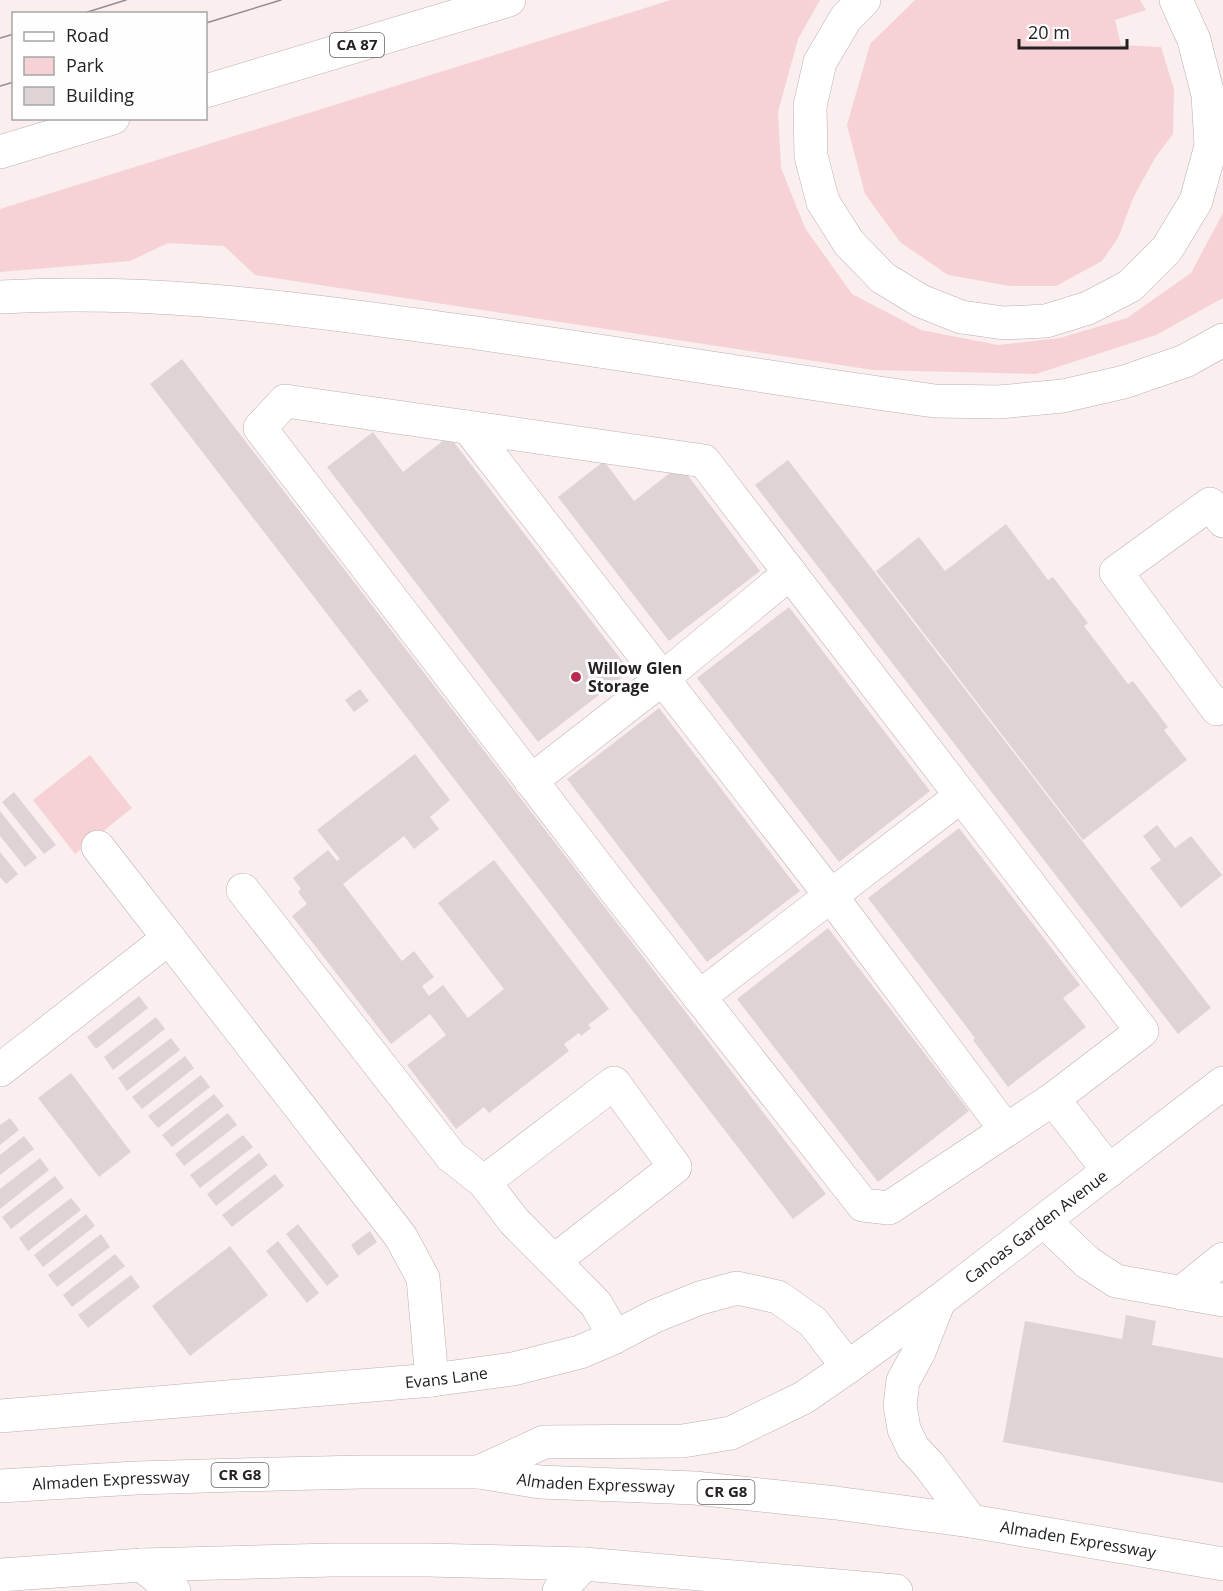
<svg xmlns="http://www.w3.org/2000/svg" width="1223" height="1591" font-family="'Open Sans',sans-serif">
  <rect width="100%" height="100%" fill="#faeeef"/>
  <!-- green -->
  <path fill="#f6d2d6" d="M 671,0 L 820,0 L 798,39 L 778,112 L 781,168 L 805,228 L 852,294 L 921,330 L 998,345 L 1060,338 L 1127,318 L 1191,273 L 1223,213 L 1223,298 L 1156,335 L 1036,374 L 873,370 L 255,275 L 224,246 L 168,243 L 130,261 L 0,272 L 0,209 Z
    M 915,0 L 1140,0 L 1146,10 L 1115,20 L 1121,45 L 1161,47 L 1174,89 L 1173,134 L 1155,158 L 1134,196 L 1118,238 L 1102,261 L 1056,286 L 1010,286 L 948,275 L 900,242 L 865,194 L 847,125 L 870,44 Z
    M 90,755 L 132,808 L 75,854 L 33,800 Z"/>
  <!-- building -->
  <path fill="#dfd4d5" d="M 182,359 L 826,1194 L 793,1219 L 150,384 Z
    M 373,432 L 403,472 L 449,436 L 630,671 L 538,742 L 327,467 Z
    M 788,460 L 1211,1008 L 1178,1034 L 755,485 Z
    M 604,461 L 634,501 L 680,465 L 760,571 L 669,641 L 558,497 Z
    M 1006,524 L 1048,580 L 1053,577 L 1088,623 L 1084,626 L 1128,684 L 1133,681 L 1168,727 L 1164,730 L 1187,760 L 1083,840 L 876,571 L 919,537 L 945,571 Z
    M 789,607 L 930,791 L 839,862 L 697,678 Z
    M 360,689 L 369,701 L 354,712 L 345,700 Z
    M 659,708 L 800,891 L 707,962 L 567,779 Z
    M 415,754 L 450,800 L 430,817 L 439,829 L 414,849 L 404,836 L 343,884 L 402,961 L 414,951 L 434,977 L 422,986 L 429,996 L 443,985 L 468,1018 L 504,989 L 438,903 L 494,860 L 609,1009 L 588,1025 L 591,1028 L 581,1036 L 579,1033 L 564,1044 L 569,1051 L 489,1113 L 484,1107 L 456,1129 L 407,1065 L 446,1035 L 430,1014 L 391,1044 L 292,916 L 307,904 L 298,892 L 301,889 L 293,878 L 328,850 L 337,861 L 340,859 L 317,830 Z
    M 14,792 L 56,845 L 44,854 L 2,802 Z
    M 0,811 L 37,858 L 25,867 L 0,836 Z
    M 1157,825 L 1175,848 L 1191,836 L 1222,875 L 1181,908 L 1150,868 L 1161,860 L 1143,836 Z
    M 959,828 L 1080,985 L 1063,998 L 1086,1027 L 1008,1087 L 973,1040 L 975,1038 L 868,898 Z
    M 0,852 L 18,874 L 6,884 L 0,877 Z
    M 828,928 L 969,1111 L 878,1182 L 737,999 Z
    M 139,996 L 148,1008 L 96,1049 L 87,1037 Z
    M 156,1017 L 165,1029 L 113,1070 L 104,1057 Z
    M 171,1038 L 180,1050 L 127,1091 L 118,1078 Z
    M 185,1056 L 194,1068 L 142,1109 L 132,1097 Z
    M 71,1073 L 131,1152 L 99,1177 L 38,1098 Z
    M 201,1075 L 210,1087 L 158,1128 L 148,1116 Z
    M 214,1094 L 224,1106 L 172,1147 L 162,1135 Z
    M 228,1113 L 237,1125 L 184,1166 L 175,1154 Z
    M 10,1118 L 19,1130 L 0,1145 L 0,1125 Z
    M 243,1135 L 253,1147 L 200,1188 L 190,1175 Z
    M 24,1136 L 34,1149 L 0,1175 L 0,1155 Z
    M 259,1153 L 268,1165 L 216,1206 L 207,1194 Z
    M 40,1158 L 49,1170 L 0,1209 L 0,1189 Z
    M 275,1174 L 284,1186 L 232,1227 L 222,1215 Z
    M 55,1176 L 64,1188 L 11,1229 L 2,1217 Z
    M 71,1198 L 81,1210 L 28,1251 L 19,1238 Z
    M 86,1214 L 95,1226 L 43,1267 L 34,1255 Z
    M 298,1224 L 339,1276 L 327,1286 L 286,1234 Z
    M 370,1231 L 377,1242 L 358,1256 L 351,1245 Z
    M 101,1234 L 110,1247 L 57,1287 L 48,1275 Z
    M 278,1241 L 319,1293 L 307,1303 L 266,1251 Z
    M 230,1246 L 268,1295 L 190,1356 L 152,1306 Z
    M 115,1254 L 125,1266 L 72,1307 L 63,1295 Z
    M 131,1275 L 140,1287 L 88,1328 L 78,1315 Z
    M 1126,1315 L 1156,1321 L 1152,1345 L 1223,1358 L 1223,1483 L 1003,1442 L 1025,1321 L 1122,1339 Z"/>
  <g fill="none" stroke-linecap="round" stroke-linejoin="round">
    <defs>
      <g id="minor">
        <path d="M 468,427 L 831,896 L 1006,1130"/>
        <path d="M 1223,521 L 1210,504 L 1116,572 L 1217,709 L 1223,704"/>
        <path d="M 531,781 L 663,678 L 790,573"/>
        <path d="M 98,847 L 401,1237 L 423,1278 L 432,1380"/>
        <path d="M 243,890 L 451,1156 L 484,1182"/>
        <path d="M 699,997 L 961,796"/>
        <path d="M 0,1070 L 169,938"/>
        <path d="M 1053,1099 L 889,1208 L 863,1205 L 616,891 L 260,428 L 285,401 L 704,461 L 1142,1031 L 1053,1099 L 1109,1171"/>
        <path d="M 1044,1221 L 1087,1262 L 1116,1281 L 1223,1300"/>
        <path d="M 554,1261 L 675,1167 L 614,1083 L 484,1182 L 514,1221 L 596,1304 L 615,1337"/>
        <path d="M 1181,1293 L 1223,1259"/>
        <path id="s1" d="M 0,1416 L 432,1380 L 513,1369 L 580,1352 L 615,1337 L 655,1316 L 700,1298 L 737,1288 L 778,1297 L 813,1322 L 848,1367 L 939,1301 L 1223,1083"/>
      </g>
      <g id="major">
        <path d="M 939,1301 L 919,1352 L 903,1381 L 900,1405 L 904,1429 L 913,1448 L 929,1465 L 971,1521"/>
        <path d="M 479,1472 L 544,1442 L 683,1441 L 731,1433 L 803,1398 L 848,1367"/>
        <path id="s2" d="M 0,1486 L 136,1478 L 277,1474 L 362,1472 L 479,1472 L 540,1482 L 695,1488 L 836,1503 L 971,1521 L 1223,1564"/>
        <path d="M 142,1565 L 174,1591"/>
        <path d="M 0,1575 L 142,1565 L 333,1560 L 427,1560 L 584,1564 L 896,1591"/>
        <path d="M 559,1591 L 584,1564"/>
      </g>
      <path id="highway" d="M 864,0 L 846,18 L 820,62 L 810,106 L 811,156 L 823,202 L 849,243 L 883,278 L 921,301 L 961,317 L 1004,323 L 1046,321 L 1088,308 L 1130,286 L 1167,249 L 1196,201 L 1211,146 L 1208,95 L 1194,40 L 1176,0
        M 206,91 L 509,0
        M 0,152 L 113,118
        M 0,297 C 140,289 272,305 410,324 C 586,347 760,377 935,401 L 999,402 L 1063,396 L 1124,382 L 1185,361 L 1223,340"/>
    </defs>
    <!-- minor casing -->
    <use href="#minor" stroke="#baafb1" stroke-width="34"/>
    <!-- major casing -->
    <use href="#major" stroke="#baafb1" stroke-width="34"/>
    <!-- highway casing -->
    <use href="#highway" stroke="#baafb1" stroke-width="34"/>
    <!-- minor -->
    <use href="#minor" stroke="#fff" stroke-width="33"/>
    <!-- major -->
    <use href="#major" stroke="#fff" stroke-width="33"/>
    <!-- highway -->
    <use href="#highway" stroke="#fff" stroke-width="33"/>
    <!-- tram -->
    <path stroke="#958d8e" stroke-width="1.5" d="M 81,14 L 126,0
      M 206,23 L 281,0
      M 0,38 L 14,34
      M 0,86 L 14,82"/>
  </g>
  <!-- markers -->
  <circle fill="#ba2b54" stroke="#fefefe" stroke-width="2" cx="576" cy="677" r="6"/>
  <g text-anchor="middle" stroke-width="6" stroke-linejoin="round" paint-order="stroke">
    <!-- shield labels -->
    <g fill="#fefefe" stroke="#666363" stroke-width="1.5">
      <rect x="330" y="33" width="54" height="24" rx="4.5"/>
      <rect x="211.5" y="1463" width="57" height="24" rx="4.5"/>
      <rect x="697.5" y="1480" width="57" height="24" rx="4.5"/>
    </g>
    <g font-size="15" font-weight="bold" fill="#252021">
      <text x="357" y="50">CA 87</text>
      <text x="240" y="1480">CR G8</text>
      <text x="726" y="1497">CR G8</text>
    </g>
    <!-- poi labels -->
    <g font-size="16" font-weight="bold" fill="#252021" stroke="#fefefe" text-anchor="start">
      <text x="588" y="674">Willow Glen<tspan x="588" dy="18">Storage</tspan></text>
    </g>
    <!-- street labels -->
    <g font-size="16" fill="#252021" stroke="#fefefe">
      <text dy="6" stroke="none"><textPath href="#s1" startOffset="1131">Canoas Garden Avenue</textPath></text>
      <text dy="6" stroke="none"><textPath href="#s1" startOffset="448">Evans Lane</textPath></text>
      <text dy="6" stroke="none"><textPath href="#s2" startOffset="111">Almaden Expressway</textPath></text>
      <text dy="6" stroke="none"><textPath href="#s2" startOffset="597">Almaden Expressway</textPath></text>
      <text dy="6" stroke="none"><textPath href="#s2" startOffset="1083">Almaden Expressway</textPath></text>
    </g>
  </g>
  <!-- legend -->
  <rect x="12" y="12" width="195" height="108" fill="#fefefe" stroke="#a7a5a6" stroke-width="1.5"/>
  <rect x="24" y="32" width="30" height="9" fill="#ffffff" stroke="#a7a5a6" stroke-width="1.5"/>
  <text x="66" y="42" font-size="18" fill="#252021">Road</text>
  <rect x="24" y="57" width="30" height="18" fill="#f6d2d6" stroke="#a7a5a6" stroke-width="1.5"/>
  <text x="66" y="72" font-size="18" fill="#252021">Park</text>
  <rect x="24" y="87" width="30" height="18" fill="#dfd4d5" stroke="#a7a5a6" stroke-width="1.5"/>
  <text x="66" y="102" font-size="18" fill="#252021">Building</text>
  <!-- scale -->
  <path d="M1019 39v9h108v-9" fill="none" stroke="#252021" stroke-width="3"/>
  <text x="1028" y="39" font-size="18" fill="#252021" stroke="#fefefe" stroke-width="4.5" paint-order="stroke">20 m</text>
</svg>
